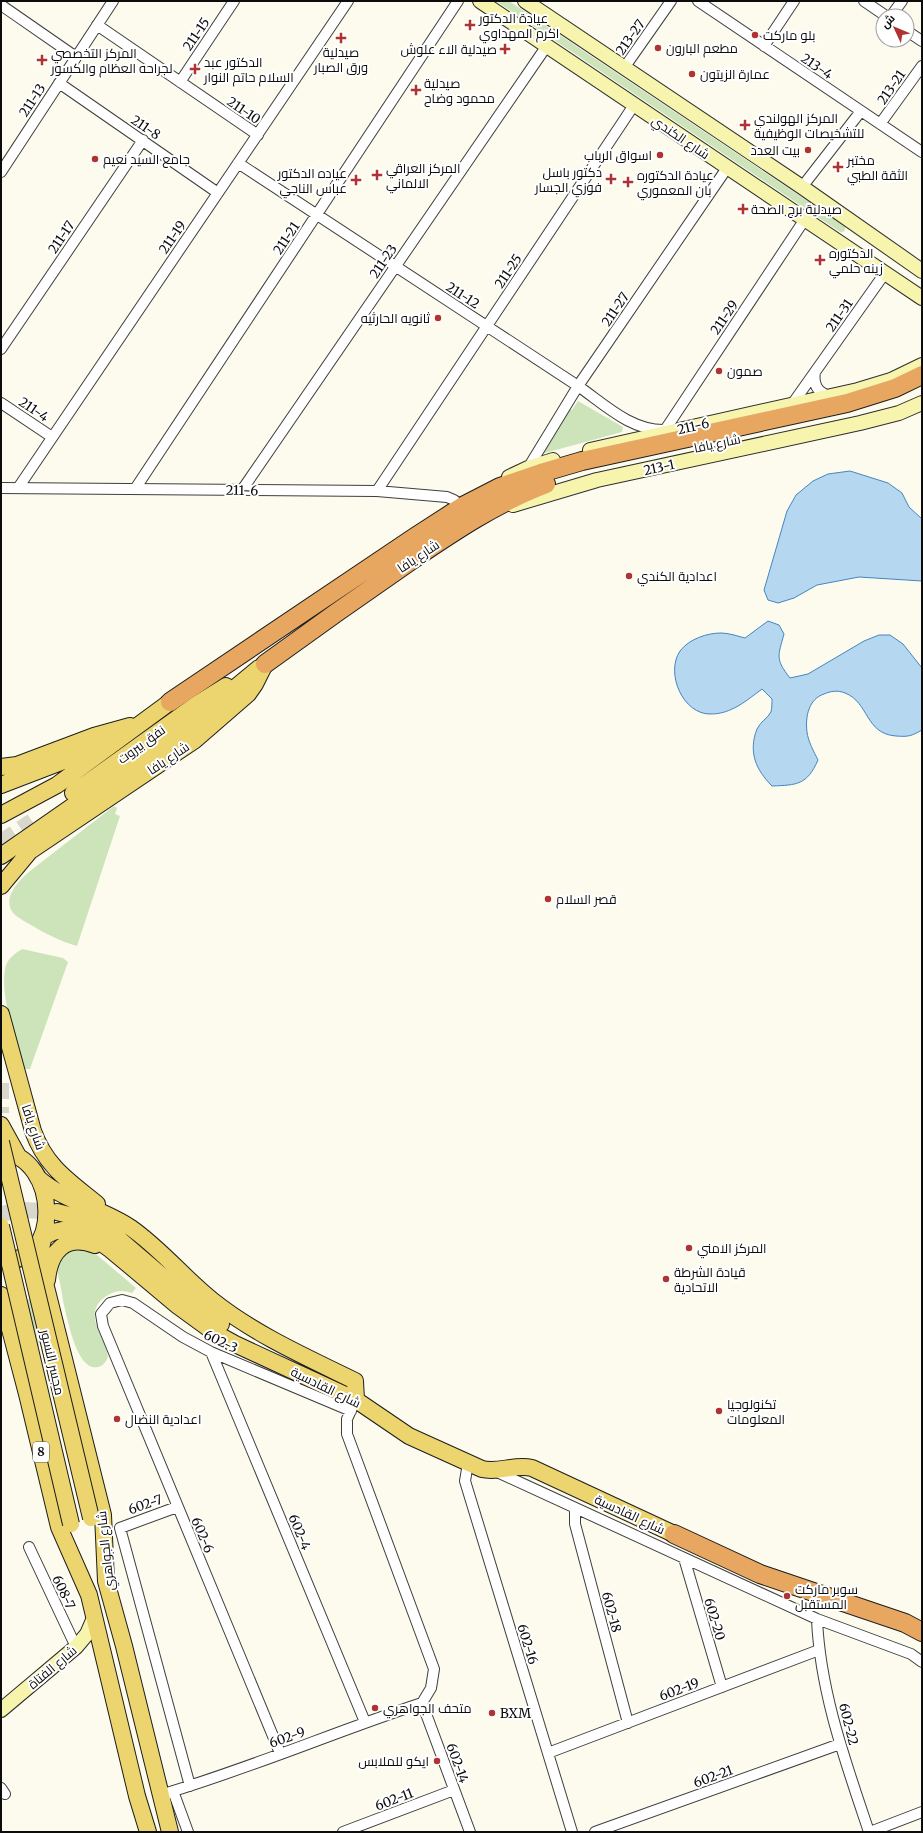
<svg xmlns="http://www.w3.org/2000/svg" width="923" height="1833" font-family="Merriweather,Cairo,serif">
  <rect width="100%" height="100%" fill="#fdfbed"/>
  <!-- green -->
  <path fill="#cde4ba" d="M 496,1 L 509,1 L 845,226 L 845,230 L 843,232 L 840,232 Z
    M 578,401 L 623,427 L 622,432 L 541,454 L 569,409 L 572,410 Z
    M 114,806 L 117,808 L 115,814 L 120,816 L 77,946 C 60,941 46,934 31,925 C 26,922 20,919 15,915 C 0,900 18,881 30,871 Z
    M 22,949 L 63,958 L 68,962 L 30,1069 L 23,1069 C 16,1042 0,996 5,969 C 7,959 14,954 22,949 Z
    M 75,1249 L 92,1252 L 97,1255 L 136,1288 L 132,1293 C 124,1290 116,1290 108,1295 C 79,1313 106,1336 108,1357 C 106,1362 103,1366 98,1367 C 76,1372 67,1315 63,1301 C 62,1292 60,1283 58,1274 C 58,1261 64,1253 75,1249 Z
    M 35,1297 L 39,1346 L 32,1348 L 21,1302 Z"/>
  <!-- water -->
  <path fill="#b6d7f0" stroke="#4486c0" d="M 850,471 L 888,483 L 902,493 L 909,507 L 922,519 L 922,581 L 859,577 L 817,585 L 794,598 L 778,603 L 768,600 L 764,590 L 787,511 L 796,495 L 813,481 L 828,474 Z
    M 768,621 L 779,625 L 784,634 C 778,656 775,659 790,678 L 808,674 L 864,641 L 879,635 L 890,635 L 903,644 L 922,668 L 922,730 C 911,736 909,737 896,736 C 865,734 869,702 845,693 C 838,690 831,691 824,694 C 809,699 805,716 807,732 C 808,741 814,752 818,760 C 807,785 797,785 772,786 C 756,770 748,752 757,729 C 760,722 768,718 771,712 C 772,708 772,702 772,699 L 762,689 C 746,701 731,714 711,714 C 683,715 665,673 680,651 C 689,639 707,633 721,633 C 729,633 737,636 745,638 Z"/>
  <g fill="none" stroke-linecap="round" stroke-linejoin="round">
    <!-- primary-tunnel -->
    <path stroke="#d9d7cb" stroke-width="16" stroke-dasharray="16 8" stroke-linecap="butt" d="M 1,842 L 32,821
      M 1,1083 L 1,1113
      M 1,1214 L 23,1210 L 57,1212"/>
    <defs>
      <path id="street" d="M 698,1 L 922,152
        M 864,1 L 886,16
        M 1,5 L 76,57
        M 891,16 L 902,1
        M 97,25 L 258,135
        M 907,31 L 922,41
        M 764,46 L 794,1
        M 624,68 L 671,1
        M 180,82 L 234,1
        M 59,83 L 218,193
        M 880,124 L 922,66
        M 238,163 L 578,386 C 604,404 631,431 665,430
        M 1,172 L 113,1
        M 802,187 L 861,111
        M 1,349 L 143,140
        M 815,372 C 813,384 817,392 829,396
        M 1,403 L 52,437
        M 793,403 L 885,273
        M 665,430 L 805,219
        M 528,468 L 578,386 L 727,168
        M 1,488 L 377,491 L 447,497 L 454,500 L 465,509
        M 18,488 L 348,1
        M 135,489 L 458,1
        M 242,490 L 546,47
        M 377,491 L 634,105
        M 211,1352 L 365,1722
        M 353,1406 L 347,1419 L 347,1434 L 434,1669 L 431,1688 L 422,1703
        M 468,1463 L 465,1481 L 572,1832
        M 495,1471 L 817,1619 L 911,1654 L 922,1662
        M 177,1507 L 120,1528 L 190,1786
        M 575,1508 L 575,1524 L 628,1723
        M 29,1547 L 76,1647
        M 684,1558 L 722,1687
        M 817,1619 C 820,1692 846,1763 869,1832
        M 422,1703 L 470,1832
        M 280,1753 L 103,1326 L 101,1314 L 110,1303 L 122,1300 L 133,1303 L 183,1337 L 211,1352 L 351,1411
        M 548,1753 L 819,1650
        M 1,1788 L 5,1794
        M 173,1791 L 188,1832
        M 160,1795 C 249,1769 334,1732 422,1703
        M 343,1832 L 454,1790
        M 595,1832 L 840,1744
        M 870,1832 L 922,1812"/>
      <path id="secondary" d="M 480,1 L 922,298
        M 525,1 L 802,187 L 922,271
        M 590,450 L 858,390 L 891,380 L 922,365
        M 509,477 L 528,468 L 553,460
        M 513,505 L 597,480 L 860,423 L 899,413 L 922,403
        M 1,1710 L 76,1647 L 87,1634 L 94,1618"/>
      <path id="primary" d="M 1,767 L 17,765 L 94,736 L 130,726
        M 1,785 L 74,757 L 105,741
        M 73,793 L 197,704 L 226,686
        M 1,815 L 57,785 L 170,702
        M 1,856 L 195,721 L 259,668
        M 1,886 L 30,851 L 195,740 L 248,694 L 255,684 L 265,664
        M 1,1014 L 33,1131 C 46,1167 69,1181 97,1204
        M 1,1125 L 17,1154
        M 1,1152 C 60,1156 63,1270 1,1259
        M 38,1178 C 65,1202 102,1208 131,1228 C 161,1249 184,1278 213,1301 C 256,1335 306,1357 355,1381 L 356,1400
        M 57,1212 L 88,1220 L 112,1233 L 190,1300 L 221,1324
        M 46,1223 C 45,1237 39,1249 40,1263 L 103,1515 L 106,1581 L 124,1646 L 170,1832
        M 40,1241 L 45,1236 L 53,1232 L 67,1229 L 74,1230 L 94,1238 L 111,1250 L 178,1306 L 215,1333 L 235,1344 L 356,1400 L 409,1436 L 482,1469 C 499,1473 514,1464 532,1468 L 674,1534
        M 47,1280 C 50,1251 65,1234 95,1245
        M 1,1295 L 27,1394 L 59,1527 L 89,1595 L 137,1796 L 148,1832"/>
      <path id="highway" d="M 265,664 C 313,629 361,595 409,562 C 453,532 496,503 546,484
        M 170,702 L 415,537 L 463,506 L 500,487 L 541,473 L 582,461 L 847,403 L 895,388 L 922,375
        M 674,1534 L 760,1574 L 905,1623 L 922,1632"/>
    </defs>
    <!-- street casing -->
    <use href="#street" stroke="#3f3f3f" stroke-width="12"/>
    <!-- secondary casing -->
    <use href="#secondary" stroke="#2e2e2e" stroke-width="16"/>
    <!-- primary casing -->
    <use href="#primary" stroke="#1d1d1d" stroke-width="18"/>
    <!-- highway casing -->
    <use href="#highway" stroke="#1d1d1d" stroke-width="20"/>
    <!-- street -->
    <use href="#street" stroke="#fff" stroke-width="10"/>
    <!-- secondary -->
    <use href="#secondary" stroke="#f7f4ae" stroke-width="14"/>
    <!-- primary -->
    <use href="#primary" stroke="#ecd56e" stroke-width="16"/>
    <!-- highway -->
    <use href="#highway" stroke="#e7a761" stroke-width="18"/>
    <defs>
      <path id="primary-bridge" d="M 1,1142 L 91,1518
        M 1,1226 L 71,1524"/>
    </defs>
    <!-- primary-bridge casing -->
    <use href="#primary-bridge" stroke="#1d1d1d" stroke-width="18" stroke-linecap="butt"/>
    <!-- primary-bridge -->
    <use href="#primary-bridge" stroke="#ecd56e" stroke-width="16"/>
  </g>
  <!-- markers -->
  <g fill="#af3331" stroke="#fff" stroke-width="1.5">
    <path d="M468 19h4v4h4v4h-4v4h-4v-4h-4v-4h4z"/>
    <circle cx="755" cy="35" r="4"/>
    <path d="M339 32h4v4h4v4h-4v4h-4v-4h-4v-4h4z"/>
    <circle cx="658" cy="48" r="4"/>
    <path d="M503 43h4v4h4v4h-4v4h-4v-4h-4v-4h4z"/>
    <path d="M40 54h4v4h4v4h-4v4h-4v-4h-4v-4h4z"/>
    <path d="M193 63h4v4h4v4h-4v4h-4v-4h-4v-4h4z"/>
    <circle cx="692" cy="74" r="4"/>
    <path d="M414 84h4v4h4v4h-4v4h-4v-4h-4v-4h4z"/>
    <path d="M743 119h4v4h4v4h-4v4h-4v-4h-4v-4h4z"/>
    <circle cx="808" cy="150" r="4"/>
    <circle cx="660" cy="155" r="4"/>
    <circle cx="95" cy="159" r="4"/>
    <path d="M836 161h4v4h4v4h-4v4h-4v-4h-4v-4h4z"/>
    <path d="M375 169h4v4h4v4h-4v4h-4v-4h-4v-4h4z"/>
    <path d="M609 173h4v4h4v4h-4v4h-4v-4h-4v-4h4z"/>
    <path d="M354 174h4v4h4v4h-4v4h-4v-4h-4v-4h4z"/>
    <path d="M626 176h4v4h4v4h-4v4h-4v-4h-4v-4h4z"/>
    <path d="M741 203h4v4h4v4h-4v4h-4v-4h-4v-4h4z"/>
    <path d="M818 254h4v4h4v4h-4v4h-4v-4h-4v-4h4z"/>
    <circle cx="438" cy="318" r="4"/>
    <circle cx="719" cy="371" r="4"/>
    <circle cx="629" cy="576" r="4"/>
    <circle cx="548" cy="899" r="4"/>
    <circle cx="689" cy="1248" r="4"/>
    <circle cx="666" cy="1279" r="4"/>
    <circle cx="719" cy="1411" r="4"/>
    <circle cx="117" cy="1419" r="4"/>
    <circle cx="787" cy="1596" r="4"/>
    <circle cx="375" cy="1708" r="4"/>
    <circle cx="492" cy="1713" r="4"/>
    <circle cx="437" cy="1761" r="4"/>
  </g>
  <g text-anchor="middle" stroke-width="4" stroke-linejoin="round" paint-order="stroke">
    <!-- shield labels -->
    <rect fill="#fff" stroke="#555" stroke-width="1" x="33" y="1442" width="16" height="20" rx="3"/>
    <g font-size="12" font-weight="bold" fill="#0c0c0c">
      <text x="41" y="1456">8</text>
    </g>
    <!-- poi labels -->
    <g font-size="13" fill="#0c0c0c" stroke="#fff" text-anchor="start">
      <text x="479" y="23">عيادة الدكتور<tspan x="479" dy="15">اكرم المهداوي</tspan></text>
      <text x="763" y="40">بلو ماركت</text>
      <text x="666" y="53">مطعم البارون</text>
      <text x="497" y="54" text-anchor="end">صيدلية الاء علوش</text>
      <text x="341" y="57" text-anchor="middle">صيدلية<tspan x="341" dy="15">ورق الصبار</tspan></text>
      <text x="51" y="58">المركز التخصصي<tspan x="51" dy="15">لجراحه العظام والكسور</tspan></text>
      <text x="204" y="67">الدكتور عبد<tspan x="204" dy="15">السلام حاتم النوار</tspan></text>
      <text x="700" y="79">عمارة الزيتون</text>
      <text x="424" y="88">صيدلية<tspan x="424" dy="15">محمود وضاح</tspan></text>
      <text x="754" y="123">المركز الهولندي<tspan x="754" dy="15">للتشخيصات الوظيفية</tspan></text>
      <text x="800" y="155" text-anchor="end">بيت العدد</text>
      <text x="652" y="160" text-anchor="end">اسواق الرباب</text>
      <text x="103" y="164">جامع السید نعیم</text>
      <text x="847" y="165">مختبر<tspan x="847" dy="15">الثقة الطبي</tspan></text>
      <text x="386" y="173">المركز العراقي<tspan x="386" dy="15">الالماني</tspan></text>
      <text x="602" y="177" text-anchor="end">دكتور باسل<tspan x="602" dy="15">فوزي الجسار</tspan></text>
      <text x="347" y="178" text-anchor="end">عياده الدكتور<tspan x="347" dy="15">عباس الناجي</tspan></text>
      <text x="637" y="180">عيادة الدكتوره<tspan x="637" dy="15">بان المعموري</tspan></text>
      <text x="751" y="214">صيدلية برج الصحة</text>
      <text x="829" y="258">الدكتوره<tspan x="829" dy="15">زينه حلمي</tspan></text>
      <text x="430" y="323" text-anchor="end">ثانويه الحارثيه</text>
      <text x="727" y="376">صمون</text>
      <text x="637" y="581">اعدادية الكندي</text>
      <text x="556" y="904">قصر السلام</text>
      <text x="697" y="1253">المركز الامني</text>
      <text x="674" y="1277">قيادة الشرطة<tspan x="674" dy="15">الاتحادية</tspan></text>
      <text x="727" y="1409">تكنولوجيا<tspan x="727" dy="15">المعلومات</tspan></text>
      <text x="125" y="1424">اعدادية النضال</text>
      <text x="795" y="1594">سوبر ماركت<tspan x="795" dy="15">المستقبل</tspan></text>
      <text x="383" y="1713">متحف الجواهري</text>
      <text x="500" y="1718">BXM</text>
      <text x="429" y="1766" text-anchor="end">ايكو للملابس</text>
    </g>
    <!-- street labels -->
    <g font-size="13" fill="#0c0c0c" stroke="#fff">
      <text transform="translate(196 34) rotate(-56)" y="5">211-15</text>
      <text transform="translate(630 37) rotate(-55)" y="5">213-27</text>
      <text transform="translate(817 66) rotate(34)" y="5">213-4</text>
      <text transform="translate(891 87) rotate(-55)" y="5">213-21</text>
      <text transform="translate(32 100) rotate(-57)" y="5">211-13</text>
      <text transform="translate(244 110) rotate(34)" y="5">211-10</text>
      <text transform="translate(146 127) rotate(34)" y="5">211-8</text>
      <text transform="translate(681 137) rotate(34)" y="5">شارع الكندي</text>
      <text transform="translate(61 237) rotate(-56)" y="5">211-17</text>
      <text transform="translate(172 237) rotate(-56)" y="5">211-19</text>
      <text transform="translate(286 238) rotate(-56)" y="5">211-21</text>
      <text transform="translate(383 261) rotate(-56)" y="5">211-23</text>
      <text transform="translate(508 271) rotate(-56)" y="5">211-25</text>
      <text transform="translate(463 295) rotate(33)" y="5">211-12</text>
      <text transform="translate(615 309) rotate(-56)" y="5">211-27</text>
      <text transform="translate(839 315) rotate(-55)" y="5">211-31</text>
      <text transform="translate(724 317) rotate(-56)" y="5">211-29</text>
      <text transform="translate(34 409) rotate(34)" y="5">211-4</text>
      <text transform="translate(693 426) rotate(-13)" y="5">211-6</text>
      <text transform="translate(717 443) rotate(-12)" y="5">شارع يافا</text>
      <text transform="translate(659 467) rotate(-12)" y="5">213-1</text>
      <text transform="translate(242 490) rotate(1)" y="5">211-6</text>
      <text transform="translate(418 556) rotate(-34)" y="5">شارع يافا</text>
      <text transform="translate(141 744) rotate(-36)" y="5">نفق بيروت</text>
      <text transform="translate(168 758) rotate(-34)" y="5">شارع يافا</text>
      <text transform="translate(34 1127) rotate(71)" y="5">شارع يافا</text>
      <text transform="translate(221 1341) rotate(25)" y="5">602-3</text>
      <text transform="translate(53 1362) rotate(77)" y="5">مجسر النسور</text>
      <text transform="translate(326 1387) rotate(26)" y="5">شارع القادسية</text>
      <text transform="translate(145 1504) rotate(-19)" y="5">602-7</text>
      <text transform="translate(630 1514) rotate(25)" y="5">شارع القادسية</text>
      <text transform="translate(300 1532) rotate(67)" y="5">602-4</text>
      <text transform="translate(203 1535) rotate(67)" y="5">602-6</text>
      <text transform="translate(105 1551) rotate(-96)" y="5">شارع الجواهري</text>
      <text transform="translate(64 1592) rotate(65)" y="5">608-7</text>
      <text transform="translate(612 1612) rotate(75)" y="5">602-18</text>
      <text transform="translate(715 1619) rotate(73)" y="5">602-20</text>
      <text transform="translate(528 1644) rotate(73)" y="5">602-16</text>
      <text transform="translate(52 1667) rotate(-40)" y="5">شارع الفتاة</text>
      <text transform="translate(679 1689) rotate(-21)" y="5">602-19</text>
      <text transform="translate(849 1724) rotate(76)" y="5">602-22</text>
      <text transform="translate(287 1737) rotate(-20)" y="5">602-9</text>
      <text transform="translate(458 1763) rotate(70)" y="5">602-14</text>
      <text transform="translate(713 1776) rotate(-20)" y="5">602-21</text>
      <text transform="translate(394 1799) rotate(-21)" y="5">602-11</text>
    </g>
  </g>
  <!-- border -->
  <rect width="923" height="1833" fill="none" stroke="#0c0c0c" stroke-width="4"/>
  <!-- north arrow -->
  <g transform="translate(895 28) rotate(314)"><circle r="19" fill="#ffffff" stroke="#9e9e9e"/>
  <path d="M0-3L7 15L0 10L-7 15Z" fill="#af3331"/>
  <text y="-6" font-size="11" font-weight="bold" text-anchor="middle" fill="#0c0c0c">ش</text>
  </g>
</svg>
